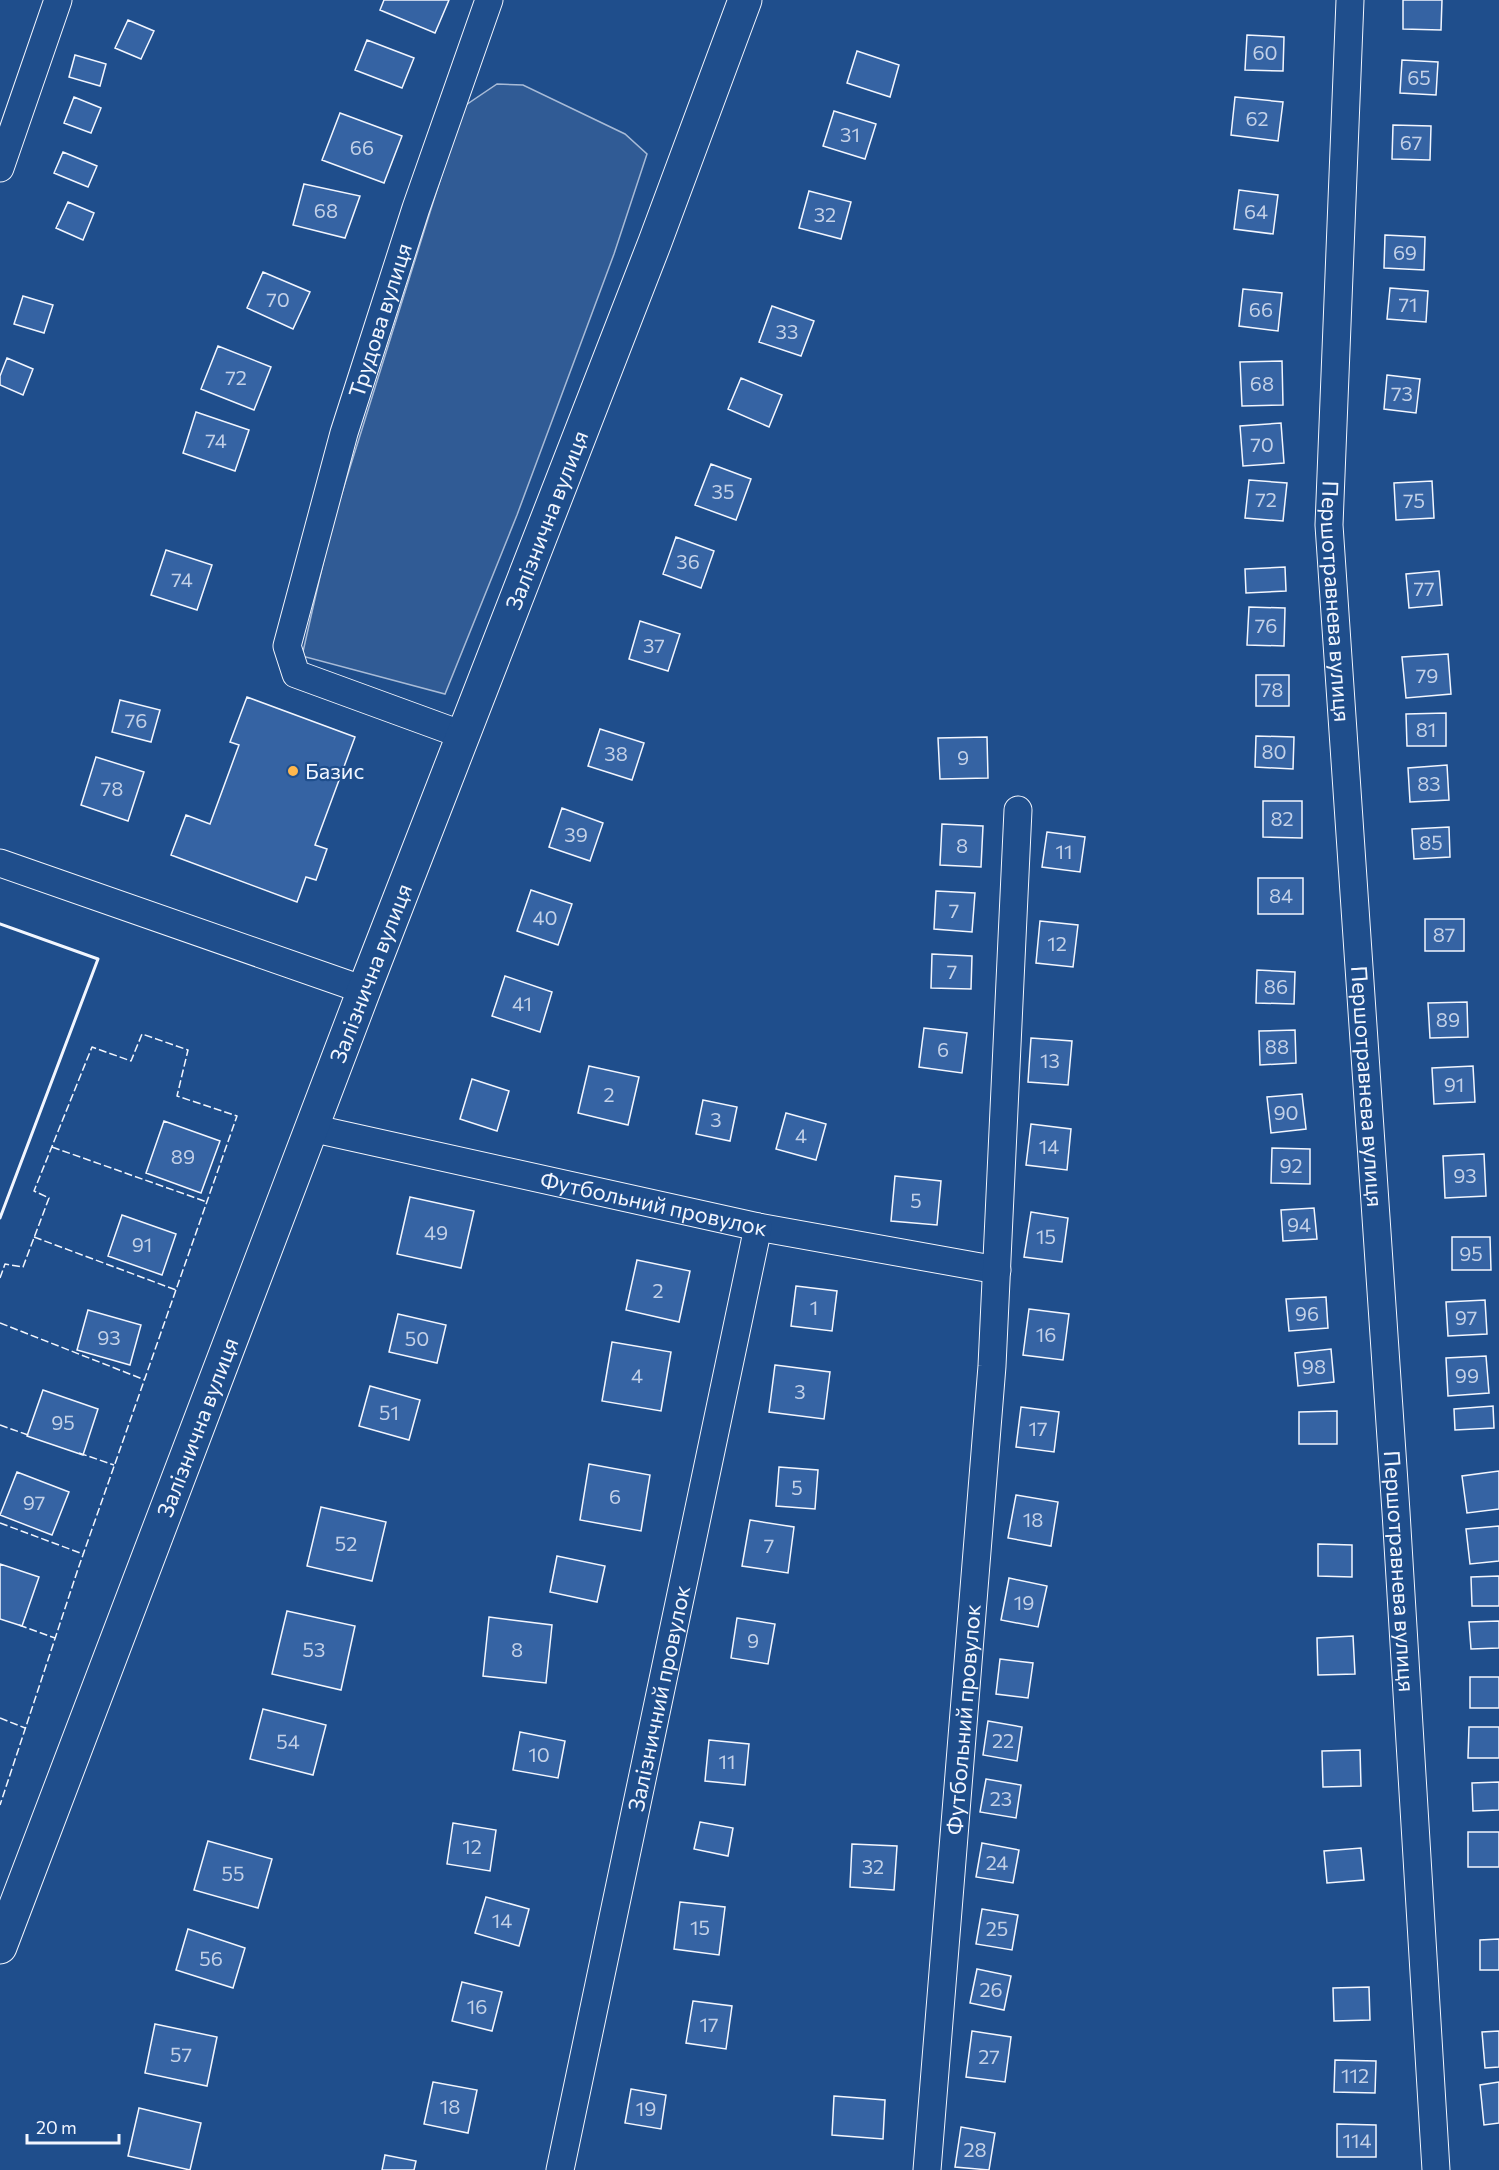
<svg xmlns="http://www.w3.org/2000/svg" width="1499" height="2170" font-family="Commissioner,sans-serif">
  <rect width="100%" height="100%" fill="#1f4e8c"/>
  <!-- built -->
  <path fill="#305b95" stroke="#a8bbd7" stroke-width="1.5" d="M 497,84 L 523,85 L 625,134 L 647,154 L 614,254 L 517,515 L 445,694 L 302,656 L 331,528 L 463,107 Z"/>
  <!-- building -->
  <path fill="#3563a3" stroke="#f2f6ff" stroke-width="1.5" d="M 384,0 L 449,0 L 435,33 L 380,10 Z
    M 1403,0 L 1442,0 L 1441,30 L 1403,29 Z
    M 128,20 L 154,31 L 141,59 L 115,48 Z
    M 1247,35 L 1284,37 L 1283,71 L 1245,70 Z
    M 367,40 L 414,58 L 402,88 L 355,70 Z
    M 857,51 L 899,65 L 890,97 L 847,83 Z
    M 75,55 L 106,64 L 100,86 L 69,77 Z
    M 1402,60 L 1438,62 L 1436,95 L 1400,93 Z
    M 74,97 L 101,108 L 91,133 L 64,123 Z
    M 1235,97 L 1283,102 L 1278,141 L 1231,135 Z
    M 834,111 L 876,124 L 865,159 L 823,146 Z
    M 340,113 L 402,136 L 384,183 L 322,160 Z
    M 1393,125 L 1431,126 L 1430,160 L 1392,159 Z
    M 63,152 L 97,166 L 88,187 L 54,173 Z
    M 304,184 L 360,196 L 345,238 L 293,225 Z
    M 1239,190 L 1278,195 L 1273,234 L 1234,229 Z
    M 809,191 L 851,202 L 841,239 L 799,228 Z
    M 68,202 L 94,213 L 83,240 L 56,228 Z
    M 1385,235 L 1425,237 L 1424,270 L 1384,268 Z
    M 263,272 L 310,292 L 293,329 L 247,308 Z
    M 1390,288 L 1428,291 L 1426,322 L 1387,319 Z
    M 1243,289 L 1282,293 L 1278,331 L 1239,326 Z
    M 23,296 L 53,305 L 44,333 L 14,324 Z
    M 772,306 L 814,321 L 801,356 L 759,342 Z
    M 218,346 L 271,367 L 254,410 L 201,389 Z
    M 7,358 L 33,369 L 23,395 L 0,385 L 0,376 Z
    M 1282,361 L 1283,405 L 1242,406 L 1240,362 Z
    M 1387,375 L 1420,379 L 1416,413 L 1384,409 Z
    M 741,378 L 782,395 L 769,427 L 728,409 Z
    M 196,412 L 249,430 L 235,471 L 183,453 Z
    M 1281,423 L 1284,463 L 1243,466 L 1240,426 Z
    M 711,464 L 751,479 L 736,520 L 695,505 Z
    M 1249,480 L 1287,483 L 1283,521 L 1245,518 Z
    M 1432,481 L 1434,518 L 1396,520 L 1394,483 Z
    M 676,537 L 714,551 L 701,588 L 663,574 Z
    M 166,550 L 212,565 L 197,610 L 151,595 Z
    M 1285,567 L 1286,591 L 1246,593 L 1245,569 Z
    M 1439,571 L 1442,605 L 1409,608 L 1406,574 Z
    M 1249,607 L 1285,608 L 1284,646 L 1247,645 Z
    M 640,621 L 680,634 L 668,671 L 629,659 Z
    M 1448,654 L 1451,694 L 1406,698 L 1402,657 Z
    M 1256,675 L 1289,675 L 1289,706 L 1256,706 Z
    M 247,697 L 355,737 L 315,845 L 327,849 L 316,880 L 306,877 L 297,902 L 171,855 L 186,815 L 210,824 L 239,745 L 230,742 Z
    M 120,700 L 160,710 L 151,742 L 112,732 Z
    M 1446,713 L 1446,746 L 1407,746 L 1406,714 Z
    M 600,729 L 644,743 L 632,780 L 588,766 Z
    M 1256,736 L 1294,737 L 1293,769 L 1255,767 Z
    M 987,737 L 988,778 L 940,779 L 938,738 Z
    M 96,757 L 144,772 L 128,821 L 81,805 Z
    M 1447,765 L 1449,800 L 1410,802 L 1408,768 Z
    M 1263,801 L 1302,801 L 1302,838 L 1263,837 Z
    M 562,808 L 603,823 L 590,861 L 549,847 Z
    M 942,824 L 983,826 L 981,867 L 940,865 Z
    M 1449,827 L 1450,857 L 1414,859 L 1412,829 Z
    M 1047,832 L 1085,837 L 1080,872 L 1042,867 Z
    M 1258,878 L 1303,878 L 1303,914 L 1258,914 Z
    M 531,890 L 572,904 L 558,945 L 517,931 Z
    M 936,891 L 975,893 L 972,932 L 934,929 Z
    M 1425,919 L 1464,919 L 1464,951 L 1425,951 Z
    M 1040,921 L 1078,925 L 1073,967 L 1036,963 Z
    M 932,954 L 972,956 L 971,989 L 931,988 Z
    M 1257,970 L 1295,972 L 1294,1004 L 1256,1003 Z
    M 505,976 L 552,992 L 540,1032 L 492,1016 Z
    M 1467,1002 L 1468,1037 L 1430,1038 L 1428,1003 Z
    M 924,1028 L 967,1033 L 962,1073 L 919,1067 Z
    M 1295,1030 L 1296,1063 L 1260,1065 L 1259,1031 Z
    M 1031,1038 L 1072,1041 L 1068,1085 L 1028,1082 Z
    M 589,1066 L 639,1077 L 628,1125 L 578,1113 Z
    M 1473,1066 L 1475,1102 L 1434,1104 L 1432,1068 Z
    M 472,1079 L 509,1091 L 497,1131 L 460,1119 Z
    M 1302,1094 L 1306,1129 L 1271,1133 L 1267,1097 Z
    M 703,1100 L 737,1107 L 730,1141 L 696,1134 Z
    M 786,1113 L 826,1124 L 816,1160 L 776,1149 Z
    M 164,1121 L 220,1141 L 201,1193 L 146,1173 Z
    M 1031,1124 L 1071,1129 L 1067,1170 L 1026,1165 Z
    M 1272,1148 L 1310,1149 L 1310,1184 L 1271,1183 Z
    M 1484,1154 L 1486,1196 L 1445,1198 L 1443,1156 Z
    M 895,1176 L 941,1181 L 937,1225 L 891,1221 Z
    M 410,1197 L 474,1211 L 461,1268 L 397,1254 Z
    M 1314,1208 L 1317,1239 L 1283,1241 L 1281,1210 Z
    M 1031,1212 L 1068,1218 L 1062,1262 L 1024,1257 Z
    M 122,1215 L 176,1234 L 162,1275 L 108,1256 Z
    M 1452,1237 L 1490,1237 L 1491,1270 L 1452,1270 Z
    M 637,1260 L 690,1271 L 679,1322 L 626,1310 Z
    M 796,1286 L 837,1291 L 832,1331 L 791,1326 Z
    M 1326,1297 L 1328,1328 L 1289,1331 L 1286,1299 Z
    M 1485,1300 L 1487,1334 L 1448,1336 L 1446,1302 Z
    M 1029,1309 L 1069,1314 L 1063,1360 L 1023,1355 Z
    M 88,1310 L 141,1325 L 130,1365 L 77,1350 Z
    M 398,1314 L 446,1325 L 437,1363 L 389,1352 Z
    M 612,1342 L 671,1352 L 661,1411 L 602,1401 Z
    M 1331,1349 L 1334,1382 L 1298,1386 L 1295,1353 Z
    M 1486,1356 L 1489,1393 L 1448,1396 L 1446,1358 Z
    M 775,1365 L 830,1372 L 824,1419 L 769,1412 Z
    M 370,1386 L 420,1400 L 409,1440 L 359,1426 Z
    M 43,1390 L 98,1409 L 83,1455 L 27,1436 Z
    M 1493,1406 L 1494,1428 L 1455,1430 L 1454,1409 Z
    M 1021,1407 L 1059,1412 L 1054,1452 L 1016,1447 Z
    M 1337,1411 L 1337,1444 L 1299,1444 L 1299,1412 Z
    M 589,1464 L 650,1475 L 641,1531 L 580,1520 Z
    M 779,1467 L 818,1470 L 815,1509 L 776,1506 Z
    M 1499,1471 L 1499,1509 L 1467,1513 L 1462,1476 Z
    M 17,1472 L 69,1492 L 52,1535 L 0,1515 Z
    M 1016,1495 L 1058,1502 L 1051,1546 L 1008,1538 Z
    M 321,1507 L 386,1522 L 372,1581 L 307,1566 Z
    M 750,1520 L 794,1527 L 788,1573 L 742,1566 Z
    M 1499,1526 L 1499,1561 L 1470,1564 L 1466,1529 Z
    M 1318,1544 L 1352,1545 L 1352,1577 L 1318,1576 Z
    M 557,1556 L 605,1566 L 597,1602 L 550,1592 Z
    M 0,1564 L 39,1577 L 22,1626 L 0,1619 Z
    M 1499,1576 L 1499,1606 L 1472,1606 L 1471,1577 Z
    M 1009,1578 L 1047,1586 L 1038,1627 L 1001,1620 Z
    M 287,1611 L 355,1626 L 341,1690 L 272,1674 Z
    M 489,1617 L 552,1625 L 546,1683 L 483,1676 Z
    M 737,1618 L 775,1624 L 768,1664 L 731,1658 Z
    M 1499,1621 L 1499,1648 L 1471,1649 L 1469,1622 Z
    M 1353,1636 L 1355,1674 L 1318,1675 L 1317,1638 Z
    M 1000,1659 L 1033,1663 L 1028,1698 L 996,1694 Z
    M 1470,1677 L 1499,1677 L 1499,1708 L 1470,1708 Z
    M 263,1709 L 326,1725 L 313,1775 L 250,1759 Z
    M 988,1721 L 1022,1727 L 1017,1761 L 983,1755 Z
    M 1469,1727 L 1499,1727 L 1499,1758 L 1468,1758 Z
    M 520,1732 L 565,1741 L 558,1778 L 513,1770 Z
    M 709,1740 L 749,1744 L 745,1785 L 705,1781 Z
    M 1360,1750 L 1361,1786 L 1323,1787 L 1322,1751 Z
    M 986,1779 L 1021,1785 L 1016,1818 L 980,1812 Z
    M 1499,1782 L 1499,1810 L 1473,1811 L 1472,1783 Z
    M 700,1822 L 733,1828 L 728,1856 L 694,1849 Z
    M 453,1823 L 496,1830 L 490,1871 L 447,1864 Z
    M 1468,1832 L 1499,1832 L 1499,1867 L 1468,1867 Z
    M 208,1841 L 272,1859 L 258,1908 L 194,1890 Z
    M 982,1843 L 1019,1850 L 1013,1883 L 976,1877 Z
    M 852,1844 L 897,1846 L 894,1890 L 850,1887 Z
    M 1361,1848 L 1364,1880 L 1327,1883 L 1324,1851 Z
    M 486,1897 L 529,1909 L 519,1946 L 475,1933 Z
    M 680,1902 L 725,1907 L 719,1955 L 674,1949 Z
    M 982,1909 L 1018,1915 L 1012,1950 L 976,1944 Z
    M 188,1929 L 245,1948 L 233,1988 L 176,1970 Z
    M 1499,1939 L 1499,1970 L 1480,1970 L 1480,1940 Z
    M 977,1969 L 1011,1976 L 1004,2010 L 970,2003 Z
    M 462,1982 L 502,1992 L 492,2031 L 452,2021 Z
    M 1369,1987 L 1370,2020 L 1334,2021 L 1333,1988 Z
    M 693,2001 L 732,2006 L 726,2049 L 686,2043 Z
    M 155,2024 L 217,2037 L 207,2086 L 145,2073 Z
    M 972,2031 L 1011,2037 L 1005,2082 L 966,2077 Z
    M 1499,2031 L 1499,2067 L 1485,2068 L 1482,2032 Z
    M 1335,2060 L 1376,2061 L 1375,2093 L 1334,2092 Z
    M 433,2082 L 477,2090 L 468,2133 L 424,2124 Z
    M 1499,2082 L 1499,2123 L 1484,2125 L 1480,2085 Z
    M 631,2089 L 666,2095 L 661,2129 L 625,2123 Z
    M 834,2096 L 885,2100 L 883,2139 L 832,2135 Z
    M 139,2108 L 201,2123 L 190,2170 L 128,2156 Z
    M 1337,2124 L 1376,2125 L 1376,2157 L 1337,2157 Z
    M 961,2127 L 995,2133 L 989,2170 L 955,2167 Z
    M 385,2155 L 416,2161 L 414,2170 L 382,2170 Z"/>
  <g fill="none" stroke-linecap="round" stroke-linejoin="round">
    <defs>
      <g id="street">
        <path id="s1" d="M 1350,0 L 1329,525 L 1396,1512 L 1436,2170"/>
        <path d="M 0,168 L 58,0"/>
        <path id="s2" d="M 463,735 L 296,674 L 287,646 L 344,433 L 416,208 L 489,0"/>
        <path d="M 0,863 L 364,990"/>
        <path id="s3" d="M 311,1128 L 758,1227 L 997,1270"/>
        <path id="s4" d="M 560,2170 L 758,1227"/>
        <path id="s5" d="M 927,2170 L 992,1366 L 1018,810"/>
      </g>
      <g id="primary">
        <path id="s6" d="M 0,1947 L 364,990 L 655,242 L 745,0"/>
      </g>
    </defs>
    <!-- street casing -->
    <use href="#street" stroke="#f2f6ff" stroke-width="29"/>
    <!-- primary casing -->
    <use href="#primary" stroke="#f2f6ff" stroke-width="35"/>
    <!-- street -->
    <use href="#street" stroke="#1f4e8c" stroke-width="27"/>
    <!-- primary -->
    <use href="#primary" stroke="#1f4e8c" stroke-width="33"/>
    <!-- fence -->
    <path stroke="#f2f6ff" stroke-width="1.5" stroke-dasharray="8 3" stroke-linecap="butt" d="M 52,1147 L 207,1202
      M 34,1237 L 176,1290
      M 0,1278 L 5,1264 L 23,1267 L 49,1198 L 34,1191 L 92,1047 L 131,1061 L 142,1034 L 188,1050 L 177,1096 L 237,1116 L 78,1569 L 0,1805
      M 0,1323 L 145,1380
      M 0,1425 L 31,1436
      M 79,1453 L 114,1465
      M 0,1523 L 83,1554
      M 19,1625 L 55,1638
      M 0,1718 L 25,1728"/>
    <!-- wall -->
    <path stroke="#f2f6ff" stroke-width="3" d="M 0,924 L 98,959 L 0,1218"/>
  </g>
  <!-- markers -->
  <circle fill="#ffb74d" stroke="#1f4e8c" stroke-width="2" cx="293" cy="771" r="6"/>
  <g text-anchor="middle" stroke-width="4.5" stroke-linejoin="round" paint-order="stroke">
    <!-- number labels -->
    <g font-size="20" fill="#c3d1e8">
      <text x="1265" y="60">60</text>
      <text x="1419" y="85">65</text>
      <text x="1257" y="126">62</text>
      <text x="850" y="142">31</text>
      <text x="1411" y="150">67</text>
      <text x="362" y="155">66</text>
      <text x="326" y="218">68</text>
      <text x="1256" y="219">64</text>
      <text x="825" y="222">32</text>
      <text x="1405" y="260">69</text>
      <text x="278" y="307">70</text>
      <text x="1408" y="312">71</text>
      <text x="1261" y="317">66</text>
      <text x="787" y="339">33</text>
      <text x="236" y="385">72</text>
      <text x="1262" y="391">68</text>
      <text x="1402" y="401">73</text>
      <text x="216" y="448">74</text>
      <text x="1262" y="452">70</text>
      <text x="723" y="499">35</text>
      <text x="1266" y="507">72</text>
      <text x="1414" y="508">75</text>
      <text x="688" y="569">36</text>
      <text x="182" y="587">74</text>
      <text x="1424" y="596">77</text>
      <text x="1266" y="633">76</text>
      <text x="654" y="653">37</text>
      <text x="1427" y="683">79</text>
      <text x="1272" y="697">78</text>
      <text x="136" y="728">76</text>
      <text x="1426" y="737">81</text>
      <text x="1274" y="759">80</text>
      <text x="616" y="761">38</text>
      <text x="963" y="765">9</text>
      <text x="1429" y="791">83</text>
      <text x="112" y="796">78</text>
      <text x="1282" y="826">82</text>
      <text x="576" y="842">39</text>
      <text x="1431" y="850">85</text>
      <text x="962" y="853">8</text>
      <text x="1064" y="859">11</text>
      <text x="1281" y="903">84</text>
      <text x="954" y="918">7</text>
      <text x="545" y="925">40</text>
      <text x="1444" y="942">87</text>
      <text x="1057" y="951">12</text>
      <text x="952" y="979">7</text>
      <text x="1276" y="994">86</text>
      <text x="522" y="1011">41</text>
      <text x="1448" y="1027">89</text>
      <text x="1277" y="1054">88</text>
      <text x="943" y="1057">6</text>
      <text x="1050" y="1068">13</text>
      <text x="1454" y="1092">91</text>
      <text x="609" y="1102">2</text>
      <text x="1286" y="1120">90</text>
      <text x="716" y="1127">3</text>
      <text x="801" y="1143">4</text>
      <text x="1049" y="1154">14</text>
      <text x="183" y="1164">89</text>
      <text x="1291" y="1173">92</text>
      <text x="1465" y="1183">93</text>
      <text x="916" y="1208">5</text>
      <text x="1299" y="1232">94</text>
      <text x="436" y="1240">49</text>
      <text x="1046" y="1244">15</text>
      <text x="142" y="1252">91</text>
      <text x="1471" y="1261">95</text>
      <text x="658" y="1298">2</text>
      <text x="814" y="1315">1</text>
      <text x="1307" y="1321">96</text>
      <text x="1466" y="1325">97</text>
      <text x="1046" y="1342">16</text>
      <text x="109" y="1345">93</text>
      <text x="417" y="1346">50</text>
      <text x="1314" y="1374">98</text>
      <text x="637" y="1383">4</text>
      <text x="1467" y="1383">99</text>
      <text x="800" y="1399">3</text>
      <text x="389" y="1420">51</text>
      <text x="63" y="1430">95</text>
      <text x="1038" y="1436">17</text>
      <text x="797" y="1495">5</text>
      <text x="615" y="1504">6</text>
      <text x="34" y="1510">97</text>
      <text x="1033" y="1527">18</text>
      <text x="346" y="1551">52</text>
      <text x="769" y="1553">7</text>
      <text x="1024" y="1610">19</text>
      <text x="753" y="1648">9</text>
      <text x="314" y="1657">53</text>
      <text x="517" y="1657">8</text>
      <text x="1003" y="1748">22</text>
      <text x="288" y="1749">54</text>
      <text x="539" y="1762">10</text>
      <text x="727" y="1769">11</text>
      <text x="1001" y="1806">23</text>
      <text x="472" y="1854">12</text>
      <text x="997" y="1870">24</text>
      <text x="873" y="1874">32</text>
      <text x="233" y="1881">55</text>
      <text x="502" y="1928">14</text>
      <text x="700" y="1935">15</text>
      <text x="997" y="1936">25</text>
      <text x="211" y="1966">56</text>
      <text x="991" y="1997">26</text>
      <text x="477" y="2014">16</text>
      <text x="709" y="2032">17</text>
      <text x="181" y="2062">57</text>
      <text x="989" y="2064">27</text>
      <text x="1355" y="2083">112</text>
      <text x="450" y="2114">18</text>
      <text x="646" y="2116">19</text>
      <text x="1357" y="2148">114</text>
      <text x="975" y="2157">28</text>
    </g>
    <!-- street labels -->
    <g font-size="22" fill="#f2f6ff" stroke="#1f4e8c">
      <text dy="8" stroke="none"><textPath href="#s2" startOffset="546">Трудова вулиця</textPath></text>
      <text dy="8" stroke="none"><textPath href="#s6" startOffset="1528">Залізнична вулиця</textPath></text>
      <text dy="8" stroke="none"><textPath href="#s1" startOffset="602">Першотравнева вулиця</textPath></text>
      <text dy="8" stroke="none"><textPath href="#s6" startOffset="1042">Залізнична вулиця</textPath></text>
      <text dy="8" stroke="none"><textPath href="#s1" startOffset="1088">Першотравнева вулиця</textPath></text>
      <text dy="8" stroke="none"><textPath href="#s3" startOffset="351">Футбольний провулок</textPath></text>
      <text dy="8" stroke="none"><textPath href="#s6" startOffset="556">Залізнична вулиця</textPath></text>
      <text dy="8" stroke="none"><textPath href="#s1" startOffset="1574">Першотравнева вулиця</textPath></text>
      <text dy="8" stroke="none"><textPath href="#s4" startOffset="482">Залізничний провулок</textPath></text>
      <text dy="8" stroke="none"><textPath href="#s5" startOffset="452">Футбольний провулок</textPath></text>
    </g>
    <!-- poi labels -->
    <g font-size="22" fill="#f2f6ff" stroke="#1f4e8c" text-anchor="start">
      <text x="305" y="779">Базис</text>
    </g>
  </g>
  <!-- scale -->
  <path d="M27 2134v9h92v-9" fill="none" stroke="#f2f6ff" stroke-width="3"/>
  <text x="36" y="2134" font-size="18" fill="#f2f6ff" stroke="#1f4e8c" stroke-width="4.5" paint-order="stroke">20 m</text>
</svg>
